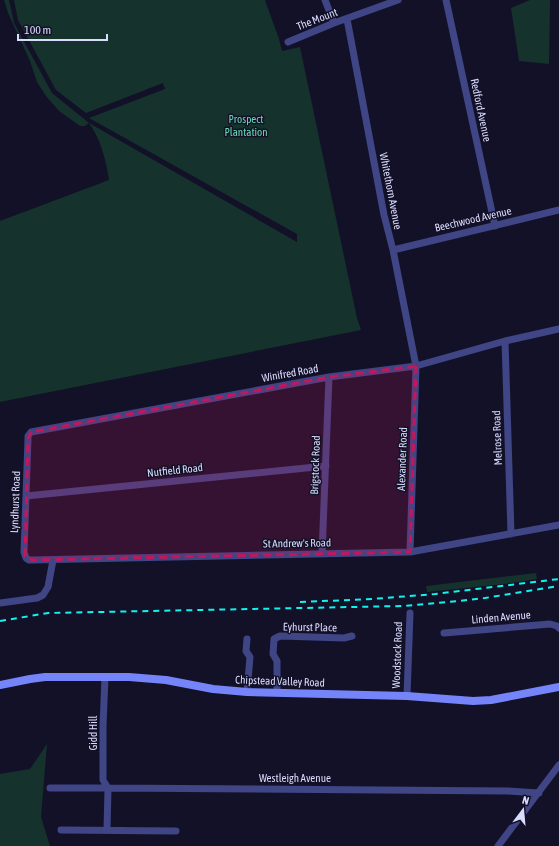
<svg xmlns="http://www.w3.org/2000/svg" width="559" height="846" font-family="'Asap Condensed',sans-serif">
  <rect width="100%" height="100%" fill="#121128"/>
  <!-- green -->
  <path fill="#15322d" d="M 4,0 L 9,0 L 14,23 L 52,93 L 89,123 L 297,242 L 297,234 L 89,118 L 165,89 L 163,83 L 86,113 L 56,90 L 18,20 L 14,0 L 265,0 L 279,39 L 282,51 L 300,47 L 357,318 L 361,330 L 0,402 L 0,221 L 109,180 C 106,160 101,140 89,123 L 85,126 L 80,126 L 59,111 L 46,96 L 37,82 L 30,61 L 8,13 Z
    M 530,0 L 550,0 L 549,64 L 519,61 L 511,8 Z
    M 536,573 L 537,579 L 504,584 L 427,592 L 426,586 Z
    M 47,744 L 41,817 L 50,846 L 0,846 L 0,774 L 30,769 Z"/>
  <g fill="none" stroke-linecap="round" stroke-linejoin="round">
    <!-- minor -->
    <path stroke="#3f4585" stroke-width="7" d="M 325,0 L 334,23
      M 446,0 L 495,226
      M 347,19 L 384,215 L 393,250 L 416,366 L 410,552
      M 288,42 L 334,23 L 398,0
      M 393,250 L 559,210
      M 559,329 L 505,341 L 416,366 L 329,377 L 31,432 L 28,436 L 28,439 L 24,552 L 26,558 L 29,560 L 32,560 L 410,552 L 559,525
      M 505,341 L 511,534
      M 26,496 L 326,466
      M 322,554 L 329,377
      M 0,603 L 37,598 L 43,595 L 48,587 L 53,560
      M 444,633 L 550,624 L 557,626 L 559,628
      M 247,639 L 246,651 L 250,657 L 247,692
      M 105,677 L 103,726 L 103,780 L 108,788 L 107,830
      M 277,692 L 277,661 L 273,654 L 274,639 L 280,636 L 344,638 L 352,636
      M 407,696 L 410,613
      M 50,788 L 108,788 L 508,791 L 539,793
      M 61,830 L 176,831
      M 498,846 L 559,765"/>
    <!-- secondary -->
    <path stroke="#7684f9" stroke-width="8" d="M 0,685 L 30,679 L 45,677 L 129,677 L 166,680 L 213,689 L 247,692 L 407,696 L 473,701 L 491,700 L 559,687"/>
    <!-- rail -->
    <path stroke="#10f4ed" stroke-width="2" stroke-dasharray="6 5" stroke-linecap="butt" d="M 300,602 L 372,599 L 435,594 L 559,579
      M 0,621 L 48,613 L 403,606 L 459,601 L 485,598 L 559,586"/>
  </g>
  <!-- marked area -->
  <path fill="#c2185b" fill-opacity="0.2" stroke="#c2185b" stroke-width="3" stroke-dasharray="8 5" stroke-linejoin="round" d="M 416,366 L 410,552 L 32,560 L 25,556 L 28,439 L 31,432 L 329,377 Z"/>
  <g text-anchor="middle" stroke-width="3" stroke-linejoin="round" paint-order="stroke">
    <!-- street labels -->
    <g font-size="11" fill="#dbdbfd" stroke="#121128">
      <text transform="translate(317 19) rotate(-21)" y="4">The Mount</text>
      <text transform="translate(481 110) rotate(78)" y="4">Redford Avenue</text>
      <text transform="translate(391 191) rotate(79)" y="4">Whitethorn Avenue</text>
      <text transform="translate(473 219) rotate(-13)" y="4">Beechwood Avenue</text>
      <text transform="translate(290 373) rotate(-10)" y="4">Winifred Road</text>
      <text transform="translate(497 438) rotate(-92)" y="4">Melrose Road</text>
      <text transform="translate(402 459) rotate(-88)" y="4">Alexander Road</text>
      <text transform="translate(315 465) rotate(-88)" y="4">Brigstock Road</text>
      <text transform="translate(175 470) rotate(-6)" y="4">Nutfield Road</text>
      <text transform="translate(15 502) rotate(-88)" y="4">Lyndhurst Road</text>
      <text transform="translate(297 543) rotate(-1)" y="4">St Andrew's Road</text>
      <text transform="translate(501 617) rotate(-5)" y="4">Linden Avenue</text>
      <text transform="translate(310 627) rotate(1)" y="4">Eyhurst Place</text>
      <text transform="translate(397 655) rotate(-88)" y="4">Woodstock Road</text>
      <text transform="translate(280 681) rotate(2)" y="4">Chipstead Valley Road</text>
      <text transform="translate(93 733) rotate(-90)" y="4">Gidd Hill</text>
      <text x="295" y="782">Westleigh Avenue</text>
    </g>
    <!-- park labels -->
    <g font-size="11" fill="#69dbb0" stroke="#121128">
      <text x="246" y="123">Prospect<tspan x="246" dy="13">Plantation</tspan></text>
    </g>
  </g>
  <!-- north arrow -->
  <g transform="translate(523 810) rotate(16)" stroke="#121128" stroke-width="3" paint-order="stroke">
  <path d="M0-3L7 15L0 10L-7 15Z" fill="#dbdbfd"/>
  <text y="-6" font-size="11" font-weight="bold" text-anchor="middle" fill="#dbdbfd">N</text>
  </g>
  <!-- scale -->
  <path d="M18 34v6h89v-6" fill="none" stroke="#dbdbfd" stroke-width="2"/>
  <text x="24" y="34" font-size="12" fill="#dbdbfd" stroke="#121128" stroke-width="3" paint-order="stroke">100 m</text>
</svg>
